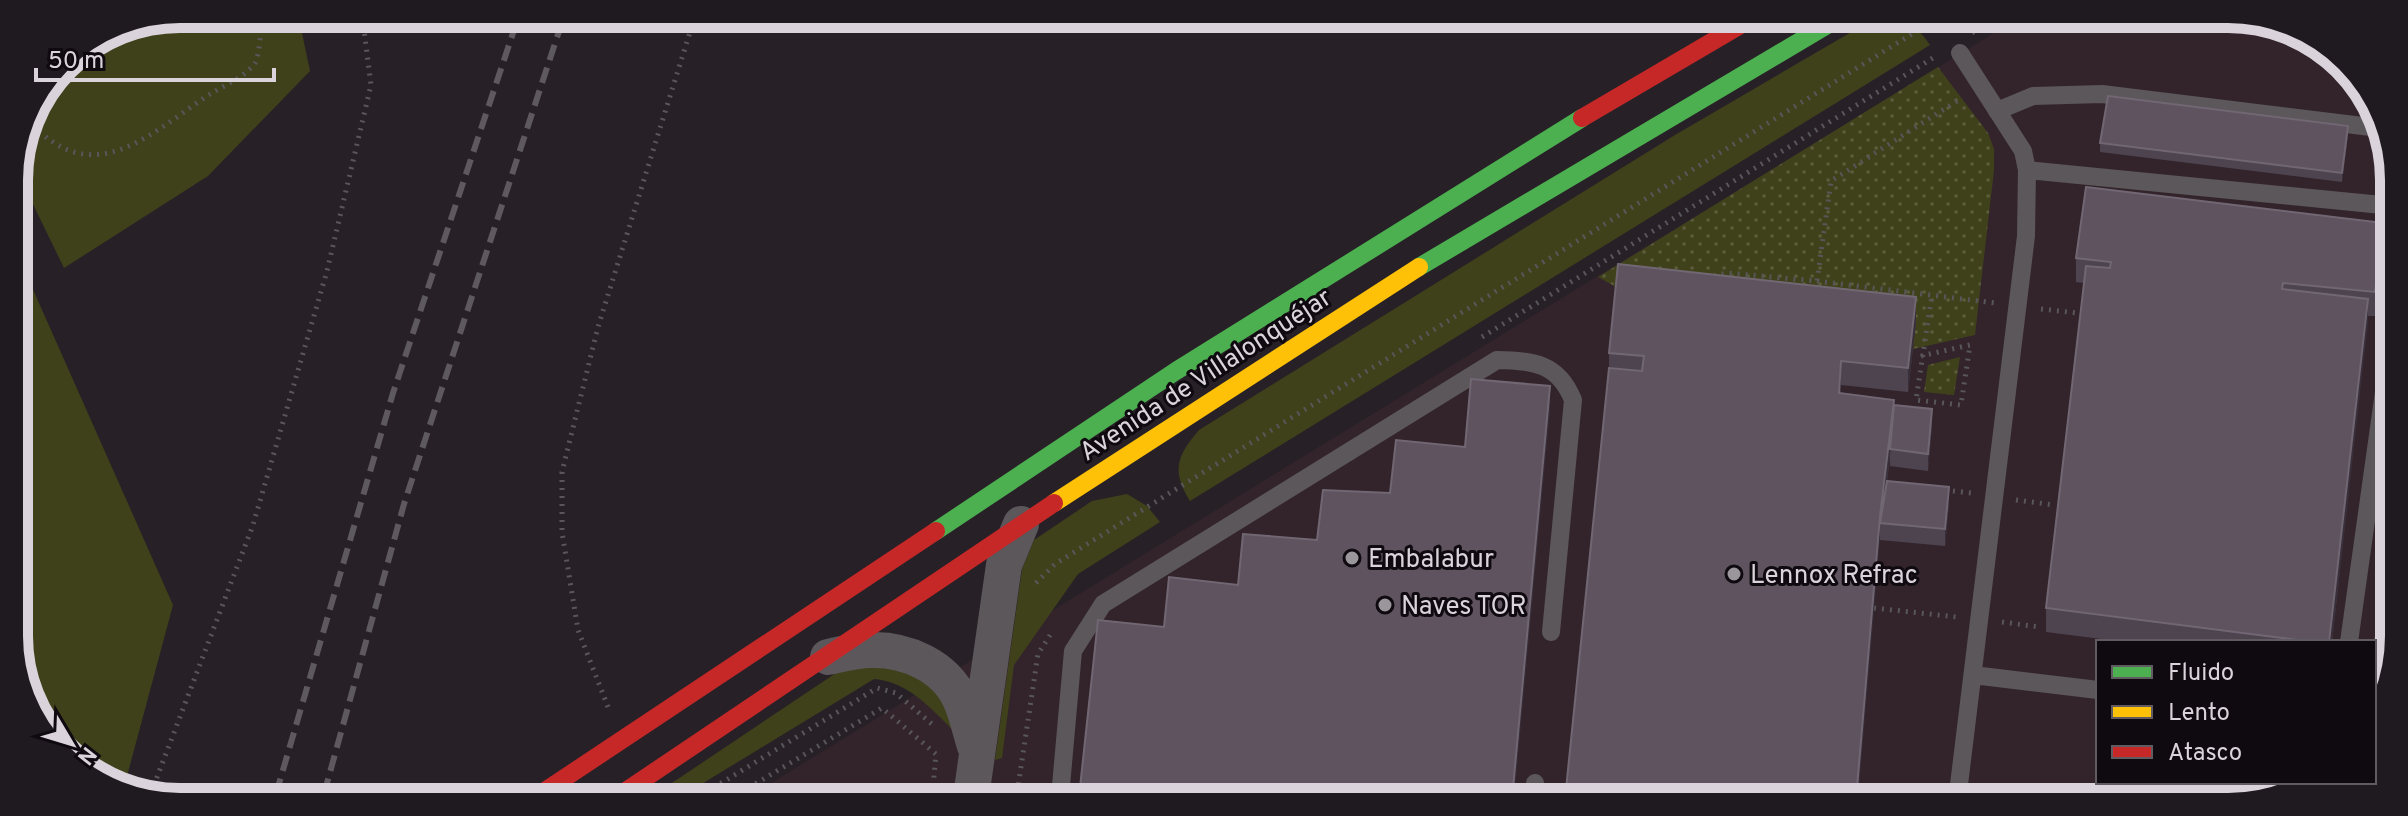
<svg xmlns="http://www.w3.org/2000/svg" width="2408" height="816" font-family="Overpass,sans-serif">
  <defs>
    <pattern id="garden-dots" width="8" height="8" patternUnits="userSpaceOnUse" patternTransform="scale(2)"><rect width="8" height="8" fill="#3f411a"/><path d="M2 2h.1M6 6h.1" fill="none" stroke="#5a5c3b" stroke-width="1.8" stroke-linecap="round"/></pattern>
  </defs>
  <rect width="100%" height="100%" fill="#272127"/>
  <!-- industrial -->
  <path fill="#33242b" d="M 2012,22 L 2281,23 L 2353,71 L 2393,158 L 2385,689 L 2374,705 L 2374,642 L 2098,642 L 2098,782 L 2291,782 L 2238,802 L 750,796 Z"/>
  <!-- grass -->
  <path fill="#3f411a" d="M 180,14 L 298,14 L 310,71 L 208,176 L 64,268 L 28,194 L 15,189 L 14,169 L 31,106 L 70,56 L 117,26 Z
    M 1876,21 C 1905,21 1913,20 1930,45 L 1190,501 C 1171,470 1177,456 1199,430 L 1675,135 L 1860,27 Z
    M 15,249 L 173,605 L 123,791 L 55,745 L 17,668 Z
    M 1127,494 L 1147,506 L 1160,522 L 1078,574 L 1014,665 L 1002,758 L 995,760 L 1022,569 L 1034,540 L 1092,501 Z
    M 885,662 L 939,690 L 955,732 C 931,709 909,682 874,679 L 682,796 L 654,795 L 836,673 Z"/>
  <!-- garden -->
  <path fill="url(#garden-dots)" d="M 1938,67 L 1988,133 L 1994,149 L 1994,170 L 1975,335 L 1913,349 L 1916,321 L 1618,288 L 1598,277 Z
    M 1960,357 L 1954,395 L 1924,392 L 1928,365 Z"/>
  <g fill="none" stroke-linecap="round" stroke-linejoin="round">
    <!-- path -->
    <path stroke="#59565a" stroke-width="5" stroke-dasharray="2 6" stroke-linecap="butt" d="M 1972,33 L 1991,21
      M 28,120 C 91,190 144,139 204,98 C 221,86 242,80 255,63 C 260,55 261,26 263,14
      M 1714,276 L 1727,273 L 1817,281 L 1831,181 L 1957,101
      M 1817,281 L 1995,303
      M 2041,309 L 2077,313
      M 1482,337 L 1936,56
      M 1921,356 L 1970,345 L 1961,405 L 1916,400 L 1932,295
      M 1945,490 L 1971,493
      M 2016,500 L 2054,505
      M 1036,583 L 1055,564 L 1933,21
      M 1874,608 L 1957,617
      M 2002,622 L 2039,627
      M 608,707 L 578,630 L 562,532 L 562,472 L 598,327 L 695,16
      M 1005,787 L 1018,787 L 1038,654 L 1052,632
      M 1018,787 L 1024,797
      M 151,793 L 253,525 L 327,271 L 371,85 L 363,22 L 365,15
      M 700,796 L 877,688 L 896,693 L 933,725
      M 735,796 L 882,708 L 936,754 L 932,797"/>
    <!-- lane -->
    <path stroke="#5b575b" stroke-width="18" d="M 1997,111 L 2033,96 L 2102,94 L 2379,128
      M 2027,170 L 2392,206
      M 2349,642 L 2390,349
      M 1973,675 L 2098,690
      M 1958,792 L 2046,801
      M 1060,797 L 1073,651 L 1103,604 L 1497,360 C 1534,361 1558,363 1573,400 L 1551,632
      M 1533,799 L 1535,783
      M 1957,801 L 2026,236 L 2027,170 L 2023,151 L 1960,53"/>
    <!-- street -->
    <path stroke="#5b575b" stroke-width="36" d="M 828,657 C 842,654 857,650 871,650 C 906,649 945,666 960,699 C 967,714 970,731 975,746
      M 971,797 L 1004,565 L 1021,524"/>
    <!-- fast -->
    <path stroke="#4caf50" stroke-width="18" d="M 1419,267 L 1834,21
      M 936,531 L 1176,371 L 1582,118"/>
    <!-- slow -->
    <path stroke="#ffc107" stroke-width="18" d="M 1054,503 L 1419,267"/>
    <!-- jam -->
    <path stroke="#c62828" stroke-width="18" d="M 1582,118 L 1749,20
      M 539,795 L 936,531
      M 620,795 L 1054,503"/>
    <!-- rail -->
    <path stroke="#5e595e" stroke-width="6" stroke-dasharray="16 8" stroke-linecap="butt" d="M 276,794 L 393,393 L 519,15
      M 324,794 L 404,504 L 564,16"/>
  </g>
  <!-- wall -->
  <path fill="#4e4450" d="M 2348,135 L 2342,182 L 2100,152 L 2100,143 Z
    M 2384,246 L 2375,316 L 2368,316 L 2332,642 L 2125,642 L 2046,632 L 2046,608 L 2084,283 L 2076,282 L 2076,258 Z
    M 1916,321 L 1908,392 L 1841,385 L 1841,393 L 1894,407 L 1932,425 L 1928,471 L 1890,466 L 1890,455 L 1887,482 L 1949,504 L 1945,546 L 1880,540 L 1609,375 L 1609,353 Z
    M 2388,499 L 2386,634 L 2376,633 L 2376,616 Z"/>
  <!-- shaded-wall -->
  <path fill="#382f3a" d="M 2348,126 L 2348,135 L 2342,182 L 2342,173 Z
    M 2384,223 L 2384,246 L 2375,316 L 2375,292 Z
    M 1916,297 L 1916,321 L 1908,392 L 1908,368 Z
    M 2368,299 L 2368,323 L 2332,642 L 2329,642 Z
    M 1841,361 L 1841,385 L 1839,417 L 1839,393 Z
    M 1550,386 L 1550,410 L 1514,799 L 1512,799 Z
    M 1894,400 L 1890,455 L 1882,523 L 1880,523 L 1880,540 L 1858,800 L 1856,800 L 1880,516 Z
    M 1932,409 L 1932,425 L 1928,471 L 1928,454 Z
    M 1949,487 L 1949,504 L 1945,546 L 1945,529 Z"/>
  <!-- building -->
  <path fill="#5e535f" stroke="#716773" stroke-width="2" d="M 2108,96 L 2348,126 L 2342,173 L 2100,143 Z
    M 2086,187 L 2384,223 L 2375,292 L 2283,283 L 2282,289 L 2368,299 L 2329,642 L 2313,642 L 2046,608 L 2086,266 L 2110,268 L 2111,262 L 2076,258 Z
    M 1618,264 L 1916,297 L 1908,368 L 1841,361 L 1839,393 L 1894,400 L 1880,516 L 1856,800 L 1565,799 L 1609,368 L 1642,371 L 1644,356 L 1609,353 Z
    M 1471,379 L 1550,386 L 1512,799 L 1079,797 L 1098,620 L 1164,627 L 1169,577 L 1238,585 L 1243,534 L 1317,540 L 1323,490 L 1390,493 L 1396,440 L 1465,447 Z
    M 1894,405 L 1932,409 L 1928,454 L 1890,449 Z
    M 1887,481 L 1949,487 L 1945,529 L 1880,523 Z
    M 2388,499 L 2386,617 L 2376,616 Z"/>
  <!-- markers -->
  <g fill="#9b959c" stroke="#0f0a0f" stroke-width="3">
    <circle cx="1352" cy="558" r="8"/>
    <circle cx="1734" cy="574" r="8"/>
    <circle cx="1385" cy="605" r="8"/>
  </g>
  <g text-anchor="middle" stroke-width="6" stroke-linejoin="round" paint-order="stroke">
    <!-- street labels -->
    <g font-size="26" fill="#dad3db" stroke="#0f0a0f">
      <text transform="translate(1205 374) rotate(-33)" y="9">Avenida de Villalonquéjar</text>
    </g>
    <!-- poi labels -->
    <g font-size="26" fill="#dad3db" stroke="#0f0a0f" text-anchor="start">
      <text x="1368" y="567">Embalabur</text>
      <text x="1750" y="583">Lennox Refrac</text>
      <text x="1401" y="614">Naves TOR</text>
    </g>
  </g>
  <!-- crop -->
  <path d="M0 0H2408V816H0ZM180 28H2228A152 152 0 0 1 2380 180V636A152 152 0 0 1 2228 788H180A152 152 0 0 1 28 636V180A152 152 0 0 1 180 28Z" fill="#1f1a1f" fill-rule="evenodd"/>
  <path fill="none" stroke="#dad3db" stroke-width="10" d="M180 28H2228A152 152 0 0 1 2380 180V636A152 152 0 0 1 2228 788H180A152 152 0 0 1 28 636V180A152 152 0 0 1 180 28Z"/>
  <!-- legend -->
  <rect x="2096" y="640" width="280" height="144" fill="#0f0a0f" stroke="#605a61" stroke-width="2"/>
  <rect x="2112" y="666" width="40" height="12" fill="#4caf50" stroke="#605a61" stroke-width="2"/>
  <text x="2168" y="680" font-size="24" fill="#dad3db">Fluido</text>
  <rect x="2112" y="706" width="40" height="12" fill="#ffc107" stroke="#605a61" stroke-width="2"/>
  <text x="2168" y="720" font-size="24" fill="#dad3db">Lento</text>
  <rect x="2112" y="746" width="40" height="12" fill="#c62828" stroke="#605a61" stroke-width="2"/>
  <text x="2168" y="760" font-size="24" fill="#dad3db">Atasco</text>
  <!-- north arrow -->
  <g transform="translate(72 744) rotate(128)" stroke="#0f0a0f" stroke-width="6" paint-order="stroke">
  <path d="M0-6L14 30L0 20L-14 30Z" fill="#dad3db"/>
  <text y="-12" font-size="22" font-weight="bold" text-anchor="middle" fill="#dad3db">N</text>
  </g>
  <!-- scale -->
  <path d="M36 68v12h238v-12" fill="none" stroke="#dad3db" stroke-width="4"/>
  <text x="48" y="68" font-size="24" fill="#dad3db" stroke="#0f0a0f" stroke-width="6" paint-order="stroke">50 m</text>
</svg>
